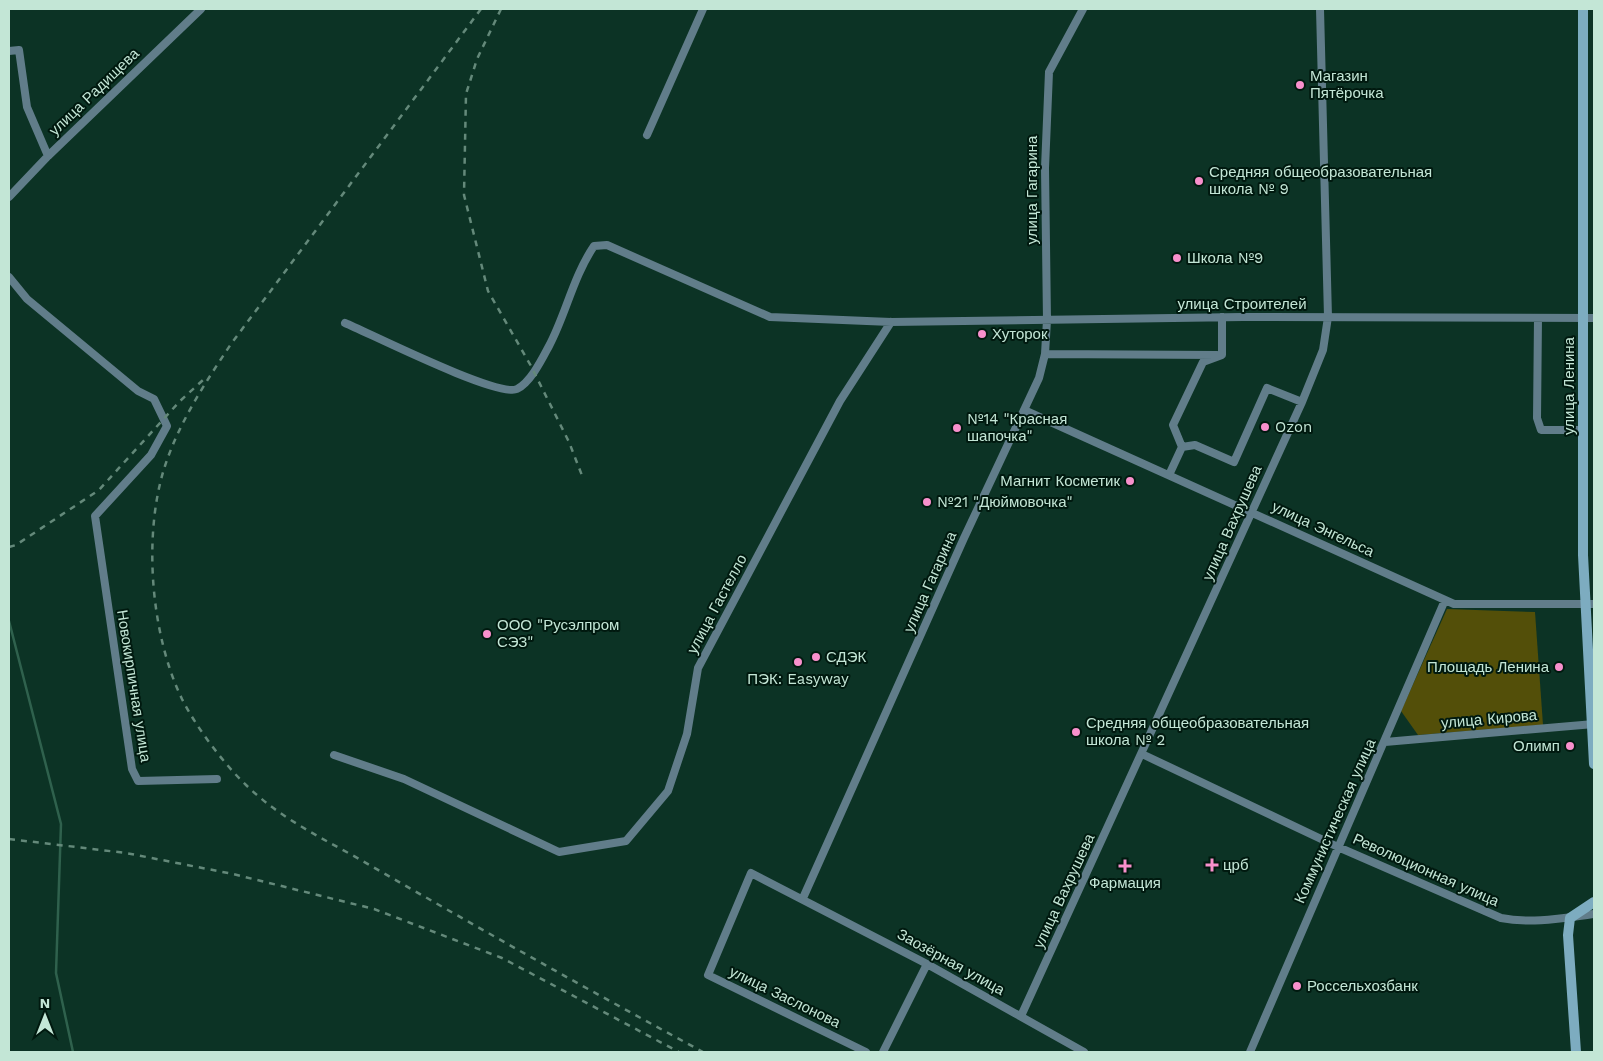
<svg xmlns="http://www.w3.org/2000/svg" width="1603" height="1061" font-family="'Work Sans',sans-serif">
  <rect width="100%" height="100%" fill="#0c3325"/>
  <!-- green -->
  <path fill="#534f09" d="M 1447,609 L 1535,612 L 1543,725 L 1418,735 L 1401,711 Z"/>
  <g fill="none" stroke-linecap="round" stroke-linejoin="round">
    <!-- stream -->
    <path stroke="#2f614d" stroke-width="2.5" d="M 9,621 L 61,824 L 56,973 L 73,1052"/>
    <!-- street -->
    <path stroke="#617d8a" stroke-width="8" d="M 9,51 L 19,50 L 27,107 L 48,156
      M 647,135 L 703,9
      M 9,197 L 48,156 L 201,9
      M 9,277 L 27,299 L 138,391 L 154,399 L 167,426 L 151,455 L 95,516 L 132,769 L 138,781 L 217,779
      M 1538,318 L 1537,418 L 1541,430 L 1584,430
      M 345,323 C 371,334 498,398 517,389 C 531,382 542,359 549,346 C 566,314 573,277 594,246 L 607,245 L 770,317 L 891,322 L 1243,317 L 1594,318
      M 1045,354 L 1217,355
      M 1024,410 L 1454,604 L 1594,604
      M 1182,447 L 1195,445 L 1234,462 L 1267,388 L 1302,402
      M 1169,475 L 1182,447 L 1173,425 L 1203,362 L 1222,355 L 1222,317
      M 1385,742 L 1594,724
      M 1142,754 L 1338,847 L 1501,918 C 1531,924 1563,918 1594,914
      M 334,755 L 404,779 L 559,852 L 626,841 L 668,791 L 687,734 L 698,668 L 840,401 L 891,322
      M 803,898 L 964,538 L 1039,378 L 1045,354 L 1047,320 L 1045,168 L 1049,72 L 1083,9
      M 1021,1016 L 1302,402 L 1323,350 L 1328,317 L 1320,9
      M 866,1052 L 708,975 L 751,873 L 927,964 L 1084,1052
      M 883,1052 L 927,964
      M 1250,1052 L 1445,600"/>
    <!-- secondary -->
    <path stroke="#7dacc0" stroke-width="10" d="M 1583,9 L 1583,555 L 1594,764
      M 1576,1052 L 1568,935 L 1570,918 L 1594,902"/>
    <!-- rail -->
    <path stroke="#64897a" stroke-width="2.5" stroke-dasharray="6 6" stroke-linecap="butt" d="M 481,9 L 231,344 C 205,383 178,424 164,469 C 143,537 151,635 182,699 C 196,727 224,764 246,785 C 278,816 314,834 352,855 C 377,869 402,884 427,898 C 519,951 611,1002 703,1052
      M 501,9 L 477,59 L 466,94 L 464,195 L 488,291 L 531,366 L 569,442 L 583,478
      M 9,547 L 16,545 L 99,490 L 180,401 L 203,380
      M 9,839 L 126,853 L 233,874 L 374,909 L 502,958 L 679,1052"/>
  </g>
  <!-- markers -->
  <g fill="#f890cc" stroke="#00190f" stroke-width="2">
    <circle cx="1300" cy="85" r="5"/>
    <circle cx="1199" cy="181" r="5"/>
    <circle cx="1177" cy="258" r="5"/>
    <circle cx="982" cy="334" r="5"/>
    <circle cx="1265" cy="427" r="5"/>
    <circle cx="957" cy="428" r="5"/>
    <circle cx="1130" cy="481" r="5"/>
    <circle cx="927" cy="502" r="5"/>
    <circle cx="487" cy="634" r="5"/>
    <circle cx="816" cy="657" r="5"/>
    <circle cx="798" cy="662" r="5"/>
    <circle cx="1559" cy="667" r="5"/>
    <circle cx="1076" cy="732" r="5"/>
    <circle cx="1570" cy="746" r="5"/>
    <path d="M1209.5 857.5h5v5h5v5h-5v5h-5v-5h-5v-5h5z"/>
    <path d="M1122.5 858.5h5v5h5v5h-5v5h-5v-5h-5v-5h5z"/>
    <circle cx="1297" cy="986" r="5"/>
  </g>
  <g text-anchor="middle" stroke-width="4" stroke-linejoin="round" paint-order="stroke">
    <!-- poi labels -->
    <g font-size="15" fill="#c3e6d6" stroke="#00190f" text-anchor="start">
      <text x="1310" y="81">Магазин<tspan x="1310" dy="17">Пятёрочка</tspan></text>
      <text x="1209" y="177">Средняя общеобразовательная<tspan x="1209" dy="17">школа № 9</tspan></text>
      <text x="1187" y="263">Школа №9</text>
      <text x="992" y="339">Хуторок</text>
      <text x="967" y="424">№14 "Красная<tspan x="967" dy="17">шапочка"</tspan></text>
      <text x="1275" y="432">Ozon</text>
      <text x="1120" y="486" text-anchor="end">Магнит Косметик</text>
      <text x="937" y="507">№21 "Дюймовочка"</text>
      <text x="497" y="630">ООО "Русэлпром<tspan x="497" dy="17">СЭЗ"</tspan></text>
      <text x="826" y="662">СДЭК</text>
      <text x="1549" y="672" text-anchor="end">Площадь Ленина</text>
      <text x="798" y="684" text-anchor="middle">ПЭК: Easyway</text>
      <text x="1086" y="728">Средняя общеобразовательная<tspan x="1086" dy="17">школа № 2</tspan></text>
      <text x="1560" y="751" text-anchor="end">Олимп</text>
      <text x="1223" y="870">црб</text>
      <text x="1125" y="888" text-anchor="middle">Фармация</text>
      <text x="1307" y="991">Россельхозбанк</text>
    </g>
    <!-- street labels -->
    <g font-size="15" fill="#c3e6d6" stroke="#00190f">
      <text transform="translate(94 92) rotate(-44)" y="5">улица Радищева</text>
      <text transform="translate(1032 190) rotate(-90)" y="5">улица Гагарина</text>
      <text x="1242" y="309">улица Строителей</text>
      <text transform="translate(1569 386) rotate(-90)" y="5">улица Ленина</text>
      <text transform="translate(1232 523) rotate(-66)" y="5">улица Вахрушева</text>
      <text transform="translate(1323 529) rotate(25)" y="5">улица Энгельса</text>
      <text transform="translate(930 582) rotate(-66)" y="5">улица Гагарина</text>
      <text transform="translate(717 604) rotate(-62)" y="5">улица Гастелло</text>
      <text transform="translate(134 686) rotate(81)" y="5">Новокирпичная улица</text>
      <text transform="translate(1489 719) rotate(-5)" y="5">улица Кирова</text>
      <text transform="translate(1335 821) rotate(-66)" y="5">Коммунистическая улица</text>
      <text transform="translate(1426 870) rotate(24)" y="5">Революционная улица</text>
      <text transform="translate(1064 891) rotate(-65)" y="5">улица Вахрушева</text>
      <text transform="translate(951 962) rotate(29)" y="5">Заозёрная улица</text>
      <text transform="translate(785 997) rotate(26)" y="5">улица Заслонова</text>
    </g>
  </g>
  <!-- border -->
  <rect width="1603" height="1061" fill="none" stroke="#c3e6d6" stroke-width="20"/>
  <!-- north arrow -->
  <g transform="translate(45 1016)" stroke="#00190f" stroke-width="4" paint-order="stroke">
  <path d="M0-4L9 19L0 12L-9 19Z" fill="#c3e6d6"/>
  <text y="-8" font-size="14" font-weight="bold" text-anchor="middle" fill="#c3e6d6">N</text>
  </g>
</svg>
